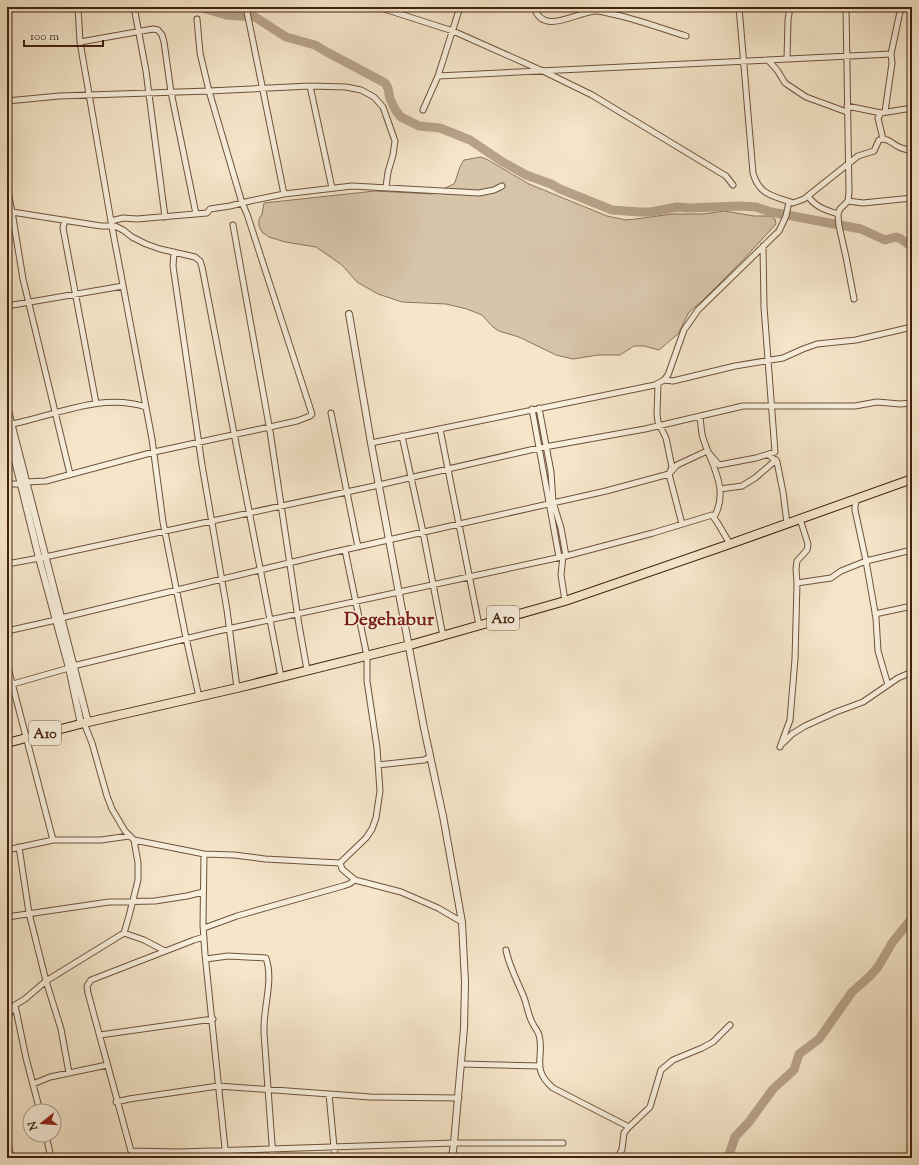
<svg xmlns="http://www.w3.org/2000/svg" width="919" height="1165" font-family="'Sorts Mill Goudy',serif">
  <rect width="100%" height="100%" fill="#f5e6ca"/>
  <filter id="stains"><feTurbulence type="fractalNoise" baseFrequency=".005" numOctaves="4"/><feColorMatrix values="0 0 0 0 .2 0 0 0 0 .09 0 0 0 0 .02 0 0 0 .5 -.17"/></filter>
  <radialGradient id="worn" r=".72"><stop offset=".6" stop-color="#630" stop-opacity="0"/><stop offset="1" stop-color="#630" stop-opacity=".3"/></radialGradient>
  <!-- green -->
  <path fill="#d7c5aa" stroke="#8c735c" d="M 481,157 L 488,160 L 529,184 L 607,216 L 626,220 L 636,219 L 672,214 L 704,214 L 724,211 L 754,216 L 771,216 L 775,219 L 776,224 L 743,260 L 702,301 L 689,312 L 678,334 L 659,350 L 644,346 L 634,346 L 620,355 L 598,355 L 573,359 L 556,355 L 519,337 L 499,331 L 493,327 L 482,315 L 467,309 L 446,304 L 402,302 L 378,294 L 357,282 L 342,265 L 316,247 L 285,242 L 269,237 L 262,232 L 259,226 L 259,219 L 262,214 L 264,203 L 375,191 L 432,194 L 454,184 C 458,176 458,168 464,160 Z"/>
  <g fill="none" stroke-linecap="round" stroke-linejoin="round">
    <!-- river -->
    <path stroke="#b8a38a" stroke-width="9" d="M 199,7 L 226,15 L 255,17 L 286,37 L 315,45 L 325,51 L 385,83 L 388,88 L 390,99 L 396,111 L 401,117 L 419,126 L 440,128 L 470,140 L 501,161 L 526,175 L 551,184 L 560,189 L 612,210 L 639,212 L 651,212 L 677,207 L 689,208 L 739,206 L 756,207 L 771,212 L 861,229 L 885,240 L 896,237 L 901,239 L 909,245 L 912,246
      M 728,1158 L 735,1137 L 749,1122 L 773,1089 L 794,1070 L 799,1054 L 819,1039 L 852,992 L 869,977 L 878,967 L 892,943 L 912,918"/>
    <defs>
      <path id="minor" d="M 78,7 L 80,42 L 112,227 L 152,439 L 163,522 L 185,633 L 199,697
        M 134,7 L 146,71 L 165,217
        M 246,7 L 284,194
        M 378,7 L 453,31 L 545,72 L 592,95 L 726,176 L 733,185
        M 534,7 C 543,37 577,11 597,11 C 601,11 607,13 612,14 C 637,19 662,29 686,36
        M 739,7 L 753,173 C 759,195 773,196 793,203 L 804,199 L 858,156 L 874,151 L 879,140 C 888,137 892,144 899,147 C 903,149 908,150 912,151
        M 846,7 L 849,192 L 848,201 L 840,209 L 838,214 L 839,226 L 846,257 L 854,299
        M 7,10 L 21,7
        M 80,42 L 153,29 L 158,30 L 162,35 L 164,42 L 171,92 L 196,214
        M 787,59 L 788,20 L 790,7
        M 768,60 L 777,70 L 785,83 L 806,97 L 847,112
        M 438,76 L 891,54
        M 310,86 L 332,188
        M 7,101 L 59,96 L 209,91 L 310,86 L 346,87 L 361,90 L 374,97 L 383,107 L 395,141 L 393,155 L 388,172 L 386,187
        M 847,106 L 881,113 L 912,108
        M 423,110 L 438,76 L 460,7
        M 885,112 L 892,63 L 891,54 L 901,7
        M 881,113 L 878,118 L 883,139
        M 7,187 L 12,212 L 101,226 L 115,226 L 123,230 L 132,237 L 146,244 L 160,249 L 195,257 L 200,261 L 202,267 L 281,677
        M 808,196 C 815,207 826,210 838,214
        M 848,201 L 863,203 L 912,198
        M 7,212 L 12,212 L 23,279 L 70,474
        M 65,220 L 63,228 L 96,403
        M 111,221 L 123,218 L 137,219 L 207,213 L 210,209 L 230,206 L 250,201 L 284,194 L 352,186 L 479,193 L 494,190 L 502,186
        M 233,225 L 270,431 L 299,625 L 307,670
        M 174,252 L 173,266 L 182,328 L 202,465 L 227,610 L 237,688
        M 7,306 L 123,286
        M 664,380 L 673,381 L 735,366 L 783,358 L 803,349 L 817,344 L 856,340 L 912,327
        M 658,384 L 657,414 L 658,422 L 666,438 L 672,467 L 669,474 L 682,524
        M 539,408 L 551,472 L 553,502 L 561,528 L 566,556
        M 532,409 L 559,557
        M 331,413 L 358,547
        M 700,417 C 701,424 701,431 703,438 C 711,464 730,490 714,517
        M 7,425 C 53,417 99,392 146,407
        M 440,429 L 479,625
        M 402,436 L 423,532 L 443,636
        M 371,443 L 655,385 L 664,380 L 668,375 L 684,330 L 698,310 L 779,231 L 786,216 L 789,202
        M 769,455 L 777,462 L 783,492 L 787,523
        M 26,482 L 46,481 L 154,452 L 297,421 L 310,416 L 312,414 L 247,214 L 242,203 L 209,91 L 200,53 L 197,19
        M 7,484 L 21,484
        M 720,489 L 742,486 L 755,478 L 776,460
        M 857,498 L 855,506 L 855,510 L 866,561 L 876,618 L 878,651 L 888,685
        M 563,556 L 561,575 L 565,601
        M 7,564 L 45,557 L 379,485 L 539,448 L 645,429 L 743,406 L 855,406 L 877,402 L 900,404 L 912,403
        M 797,583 L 831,578 L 841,571 L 866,561 L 912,550
        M 875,614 L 912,606
        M 61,618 L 326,554 L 606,491 L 669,474 L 677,465 L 707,451 L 719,465 L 756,458 L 775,452 L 764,307 L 763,246
        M 7,631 L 56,620
        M 7,664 L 53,840
        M 73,666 L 218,631 L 566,556 L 653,533 L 712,515 L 717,522 L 730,544
        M 13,684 L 69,668
        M 84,723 L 92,743 L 107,796 L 112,809 L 125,831 L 134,840 L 204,854 L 234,855 L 265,859 L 340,863
        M 783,743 L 792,734 L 805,726 L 836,712 L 863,702 L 898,678 L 912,672
        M 780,747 L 790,720 L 795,659 L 797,583 L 796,569 L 797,561 L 807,550 L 808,544 L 800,519
        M 378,765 L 424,760 L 430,757
        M 19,847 L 29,913 L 46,981 L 61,1029 L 69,1073
        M 7,850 L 53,840 L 101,840 L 129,836
        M 204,854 L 203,925 L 205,954 L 226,1158
        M 340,863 L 366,838 L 372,829 L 376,818 L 380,791 L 377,748 L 367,681 L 367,656 L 345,550
        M 340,863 L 342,869 L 355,880 L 401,892 L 438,908 L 462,922
        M 7,917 L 109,902 L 155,901 L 187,896 L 203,892
        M 204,928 L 237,916 L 343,886 L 349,884 L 355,880
        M 124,933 L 144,940 L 165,951
        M 204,937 L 194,940 L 91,980 L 87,986 L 88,993 L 131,1151 L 179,1152 L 454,1143 L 563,1143
        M 506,950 C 509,966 517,980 523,995 C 527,1004 528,1016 533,1024 C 535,1028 538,1031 539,1035 C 545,1057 530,1068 553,1088 L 629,1127
        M 206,959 L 228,956 L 266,958 C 272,976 267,995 265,1014 C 264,1020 264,1027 264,1033 L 273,1158
        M 15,1005 L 26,1058 L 40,1111
        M 7,1018 L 15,1005 L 25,999 L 46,981 L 124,933 L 129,916 L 138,880 L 138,863 L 134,840
        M 100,1035 L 213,1019
        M 461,1064 L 540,1066
        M 33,1084 L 50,1077 L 107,1065
        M 329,1094 L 335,1158
        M 116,1102 L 129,1099 L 218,1086 L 370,1097 L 459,1098
        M 46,1135 L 51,1158
        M 7,1140 L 11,1158
        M 43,1158 L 51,1157
        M 618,1158 L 622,1149 L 624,1133 L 629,1127 L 650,1107 L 661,1070 L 673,1060 L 702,1048 L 713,1042 L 730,1025"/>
      <path id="tertiary" d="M 349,314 L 371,443 L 424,728 L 443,816 L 462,922 L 465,982 L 464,1028 L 454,1143 L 452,1158
        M 7,407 L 88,722
        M 7,428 L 39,558 L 69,668 L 81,724"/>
      <path id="trunk" d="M 7,743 L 84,723 L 237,688 L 410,645 L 565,601 L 730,544 L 912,479"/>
    </defs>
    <!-- minor casing -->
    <use href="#minor" stroke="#6f523c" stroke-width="7"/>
    <!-- tertiary casing -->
    <use href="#tertiary" stroke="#6f523c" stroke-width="8"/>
    <!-- trunk casing -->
    <use href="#trunk" stroke="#42210d" stroke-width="10"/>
    <!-- minor -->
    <use href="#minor" stroke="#f8efdd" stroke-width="5"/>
    <!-- tertiary -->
    <use href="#tertiary" stroke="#f8efdd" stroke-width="6"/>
    <!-- trunk -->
    <use href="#trunk" stroke="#f5e6ca" stroke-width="8"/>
  </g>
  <g text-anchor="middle" stroke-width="3" stroke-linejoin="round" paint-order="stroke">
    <!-- shield labels -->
    <g fill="#f8efdd" stroke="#795f4b" stroke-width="1">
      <rect x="487" y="606" width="32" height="24" rx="3"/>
      <rect x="29" y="721" width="32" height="24" rx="3"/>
    </g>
    <g font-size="14" font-weight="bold" fill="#42210d">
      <text x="503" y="623">A10</text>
      <text x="45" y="738">A10</text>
    </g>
    <!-- district labels -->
    <g font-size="19" font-weight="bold" fill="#7a1f14" stroke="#f8efdd">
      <text x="389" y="625">Degehabur</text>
    </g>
  </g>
  <!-- margin -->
  <rect width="919" height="1165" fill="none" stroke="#f5e6ca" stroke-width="24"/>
  <rect x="8" y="8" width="903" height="1149" fill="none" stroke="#42210d" stroke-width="2"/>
  <rect x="12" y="12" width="895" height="1141" fill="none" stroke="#42210d"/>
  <!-- north arrow -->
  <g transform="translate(42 1123) rotate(253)"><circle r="19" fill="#f8efdd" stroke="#af9d8a"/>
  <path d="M0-3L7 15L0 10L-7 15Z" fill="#8f2418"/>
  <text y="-6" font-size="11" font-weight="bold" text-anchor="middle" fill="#42210d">N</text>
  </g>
  <!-- scale -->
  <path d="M24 40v6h79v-6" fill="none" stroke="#42210d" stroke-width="2"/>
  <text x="30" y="40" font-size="12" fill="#42210d" stroke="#f8efdd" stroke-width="3" paint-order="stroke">100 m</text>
  <rect width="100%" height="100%" filter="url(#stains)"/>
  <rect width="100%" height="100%" fill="url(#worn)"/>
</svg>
